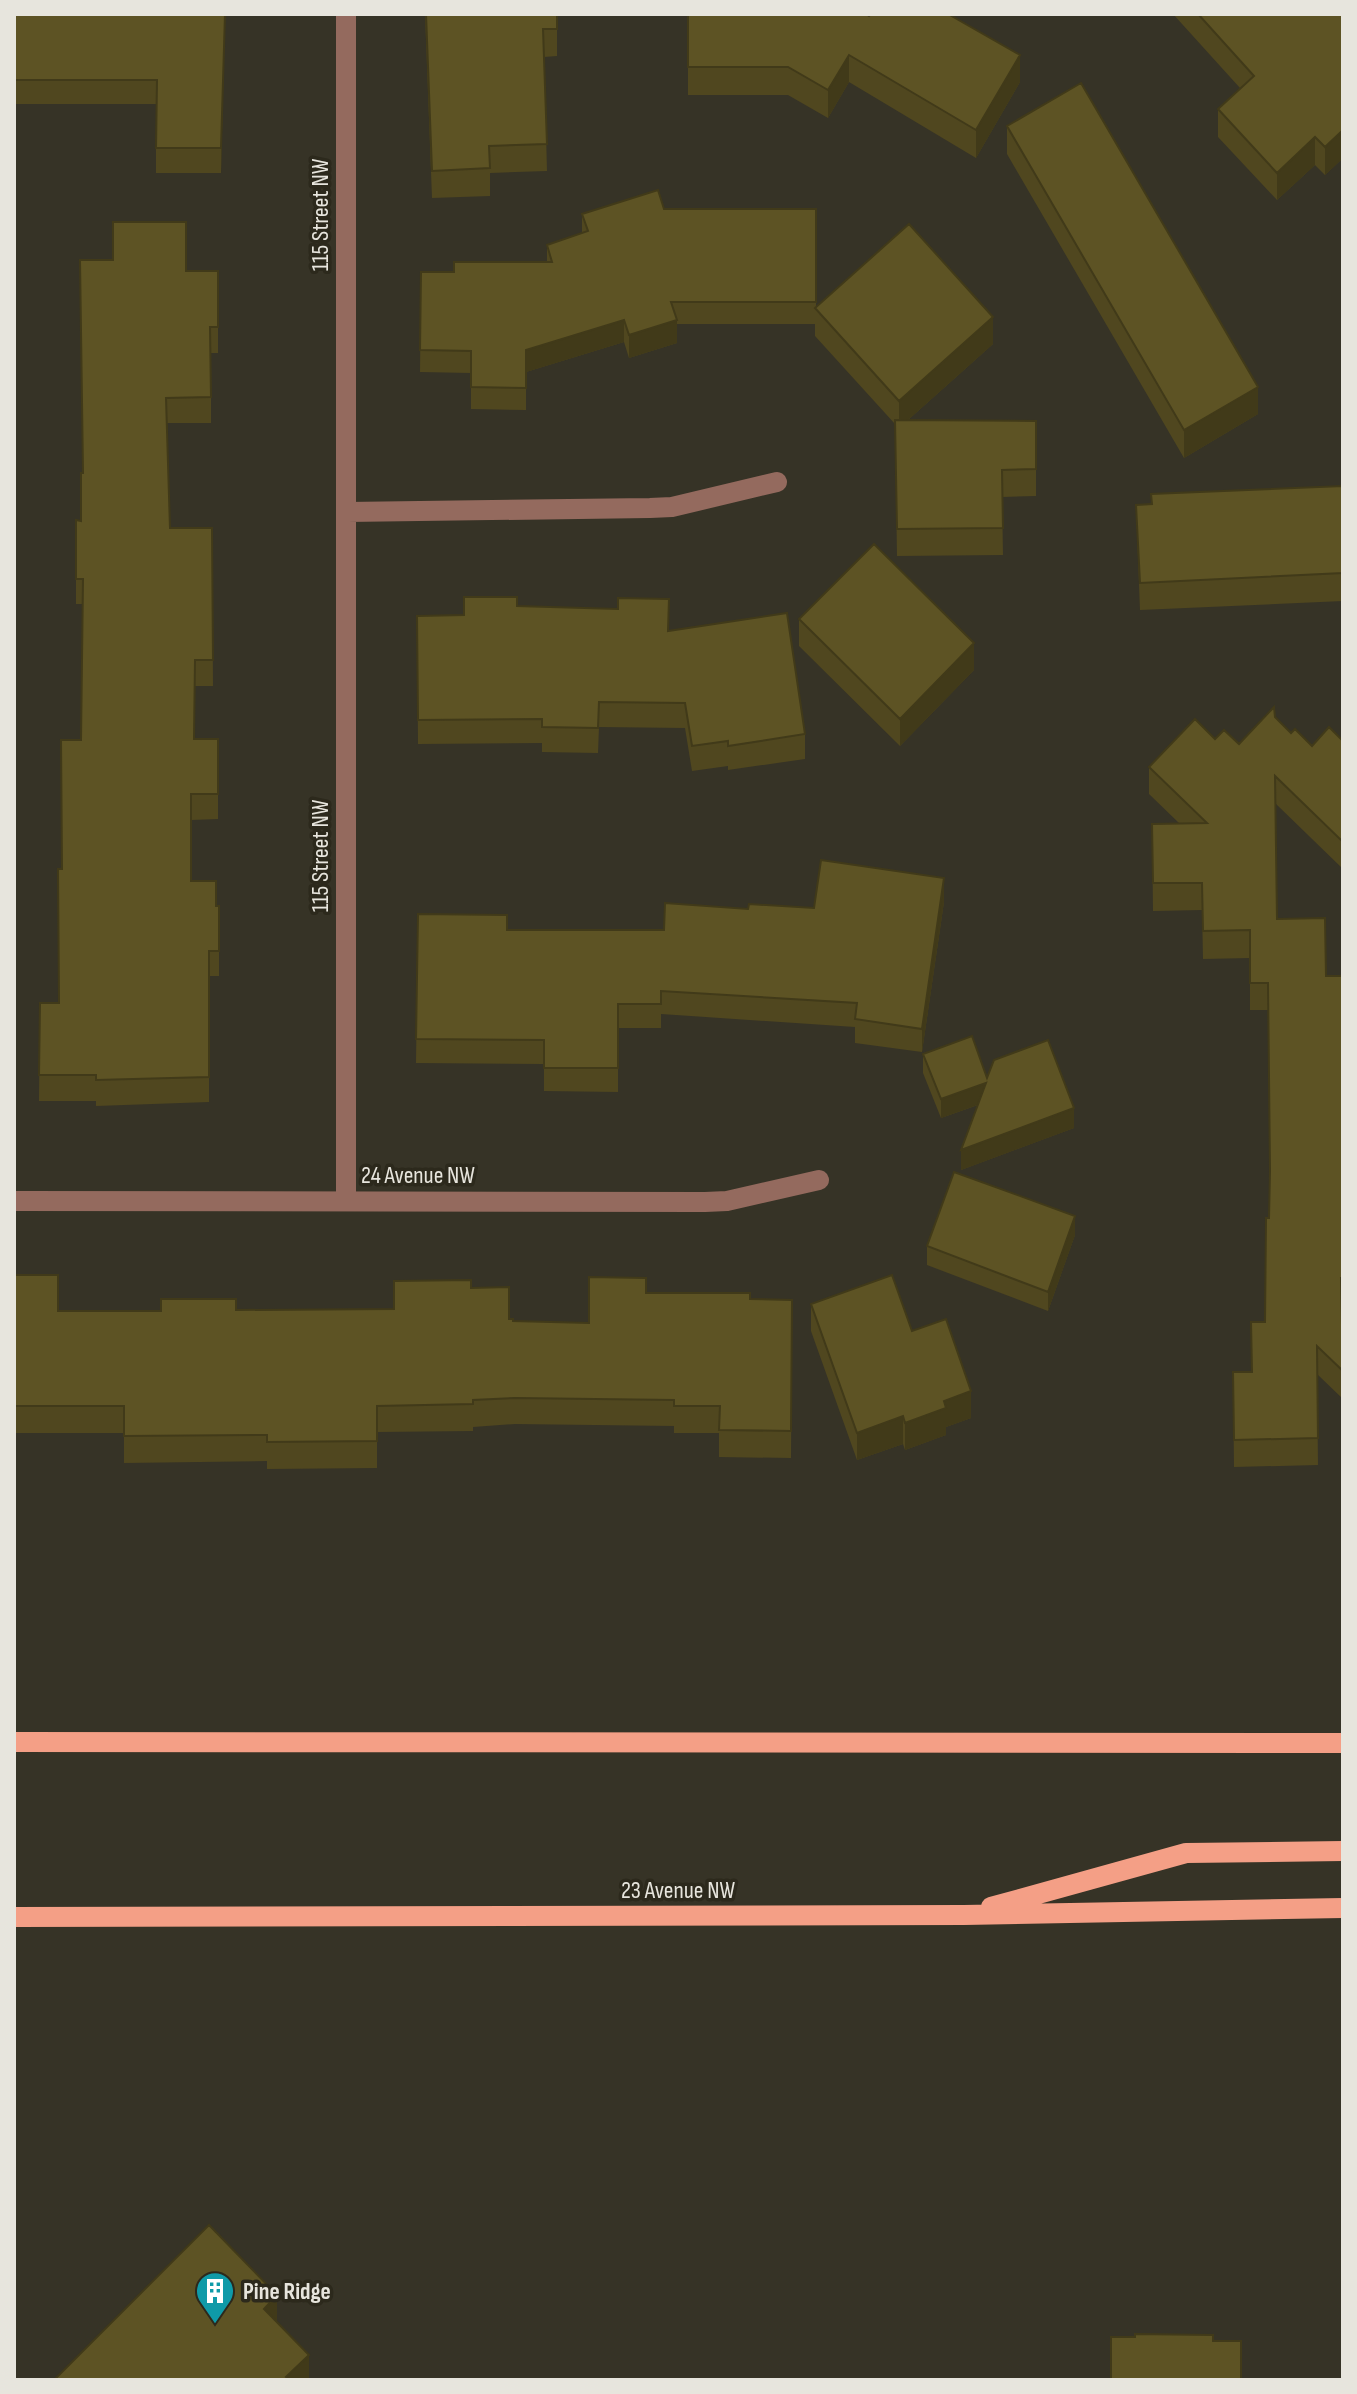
<svg xmlns="http://www.w3.org/2000/svg" width="1357" height="2394" font-family="'Sofia Sans Condensed',sans-serif">
  <rect width="100%" height="100%" fill="#363326"/>
  <g fill="none" stroke-linecap="round" stroke-linejoin="round">
    <!-- minor -->
    <path stroke="#946a5e" stroke-width="20" d="M 346,14 L 346,1201
      M 347,512 L 650,508 L 672,507 L 777,482
      M 14,1201 L 705,1202 L 727,1201 L 819,1180"/>
    <!-- major -->
    <path stroke="#f49f86" stroke-width="20" d="M 14,1742 L 1343,1743
      M 991,1907 L 1186,1853 L 1343,1851
      M 14,1917 L 964,1915 L 1343,1908"/>
  </g>
  <!-- wall -->
  <path fill="#50471f" d="M 14,14 L 225,14 L 221,173 L 156,173 L 156,104 L 14,104 Z
    M 425,14 L 557,14 L 557,56 L 544,57 L 547,171 L 490,173 L 490,196 L 432,198 Z
    M 688,14 L 1020,82 L 976,158 L 849,82 L 828,118 L 788,95 L 688,95 Z
    M 1173,14 L 1343,14 L 1343,161 L 1341,160 L 1325,175 L 1315,165 L 1277,200 L 1218,137 L 1218,109 L 1240,88 Z
    M 1007,126 L 1258,414 L 1184,458 L 1007,154 Z
    M 664,209 L 816,209 L 816,308 L 993,344 L 908,420 L 1036,469 L 1036,496 L 1002,497 L 1003,555 L 897,556 L 895,424 L 815,336 L 815,324 L 677,324 L 677,343 L 629,358 L 624,342 L 526,372 L 526,410 L 471,409 L 471,373 L 420,372 L 421,272 L 454,272 L 547,262 L 547,245 L 582,233 L 582,214 Z
    M 186,271 L 218,271 L 218,353 L 211,353 L 211,423 L 167,423 L 170,528 L 212,528 L 213,686 L 195,686 L 194,739 L 218,739 L 218,819 L 191,820 L 191,881 L 216,906 L 219,906 L 219,976 L 209,976 L 209,1102 L 96,1106 L 96,1101 L 39,1101 L 40,1003 L 59,1003 L 81,740 L 83,604 L 76,604 L 76,520 L 81,521 L 83,473 Z
    M 1343,486 L 1343,601 L 1140,610 L 1136,505 Z
    M 517,606 L 669,631 L 805,734 L 805,759 L 728,770 L 728,766 L 692,771 L 685,728 L 599,727 L 598,753 L 542,752 L 542,743 L 418,744 L 417,616 L 464,615 Z
    M 799,619 L 974,670 L 900,746 L 799,646 Z
    M 1275,717 L 1291,733 L 1312,746 L 1343,741 L 1343,869 L 1275,803 L 1277,919 L 1326,976 L 1343,991 L 1343,1306 L 1341,1306 L 1343,1399 L 1317,1374 L 1318,1465 L 1234,1467 L 1233,1372 L 1252,1372 L 1265,1322 L 1270,1181 L 1268,1010 L 1250,1010 L 1250,958 L 1203,959 L 1202,910 L 1153,911 L 1152,824 L 1179,823 L 1149,794 L 1149,767 L 1215,739 L 1239,744 Z
    M 944,902 L 922,1052 L 855,1043 L 855,1027 L 661,1014 L 661,1028 L 618,1028 L 618,1092 L 544,1091 L 544,1064 L 416,1063 L 418,914 L 507,930 L 664,930 L 748,909 L 814,908 Z
    M 923,1054 L 987,1078 L 1074,1128 L 961,1170 L 978,1105 L 941,1118 L 923,1073 Z
    M 1075,1235 L 1048,1311 L 927,1265 L 927,1246 Z
    M 14,1275 L 58,1311 L 394,1309 L 471,1288 L 513,1321 L 589,1323 L 646,1293 L 750,1299 L 792,1300 L 791,1458 L 719,1457 L 719,1433 L 674,1433 L 674,1426 L 515,1424 L 473,1427 L 473,1431 L 377,1432 L 377,1468 L 267,1469 L 267,1461 L 124,1463 L 124,1433 L 14,1433 Z
    M 811,1304 L 912,1331 L 971,1418 L 946,1427 L 946,1435 L 905,1450 L 903,1444 L 857,1460 L 811,1331 Z"/>
  <!-- shaded-wall -->
  <path fill="#413a19" d="M 225,14 L 221,173 L 221,148 Z
    M 849,55 L 849,82 L 828,118 L 828,90 Z
    M 1020,55 L 1020,82 L 976,158 L 976,130 Z
    M 1341,132 L 1341,160 L 1325,175 L 1325,147 Z
    M 1315,137 L 1315,165 L 1277,200 L 1277,173 Z
    M 993,317 L 993,344 L 899,428 L 899,401 Z
    M 624,320 L 624,342 L 526,372 L 526,410 L 526,350 Z
    M 677,320 L 677,343 L 629,358 L 629,335 Z
    M 1258,387 L 1258,414 L 1184,458 L 1184,430 Z
    M 974,643 L 974,670 L 900,746 L 900,719 Z
    M 944,878 L 944,902 L 922,1052 L 922,1029 Z
    M 986,1083 L 986,1102 L 941,1118 L 941,1099 Z
    M 1074,1108 L 1074,1128 L 961,1170 L 961,1150 Z
    M 1075,1216 L 1075,1235 L 1048,1311 L 1048,1292 Z
    M 971,1391 L 971,1418 L 946,1427 L 946,1435 L 905,1450 L 905,1423 L 944,1401 Z
    M 903,1416 L 903,1444 L 857,1460 L 857,1433 Z
    M 277,2295 L 277,2339 L 264,2309 Z
    M 309,2355 L 309,2380 L 286,2380 L 286,2377 Z"/>
  <!-- building -->
  <path fill="#5d5324" stroke="#413a19" stroke-width="2" d="M 14,14 L 225,14 L 221,148 L 156,148 L 157,80 L 14,80 Z
    M 426,14 L 557,14 L 557,29 L 543,29 L 547,144 L 489,146 L 490,168 L 432,171 Z
    M 688,14 L 866,14 L 869,16 L 871,14 L 948,14 L 1020,55 L 976,130 L 849,55 L 828,90 L 788,67 L 688,67 Z
    M 1198,14 L 1343,14 L 1343,134 L 1341,132 L 1325,147 L 1315,137 L 1277,173 L 1218,109 L 1254,76 Z
    M 1081,83 L 1258,387 L 1184,430 L 1007,126 Z
    M 658,190 L 664,209 L 816,209 L 816,302 L 671,302 L 677,320 L 629,335 L 624,320 L 526,350 L 526,388 L 471,387 L 471,351 L 420,350 L 421,272 L 454,272 L 454,262 L 552,262 L 547,245 L 588,231 L 582,214 Z
    M 113,222 L 186,222 L 186,271 L 218,271 L 218,327 L 210,327 L 211,397 L 166,398 L 170,528 L 212,528 L 213,660 L 195,660 L 194,739 L 218,739 L 218,794 L 191,794 L 191,881 L 216,881 L 216,906 L 219,906 L 219,951 L 209,951 L 209,1077 L 96,1080 L 96,1075 L 39,1075 L 40,1003 L 59,1003 L 58,869 L 62,869 L 61,740 L 81,740 L 83,579 L 76,579 L 76,520 L 81,521 L 81,473 L 83,473 L 80,260 L 113,260 Z
    M 909,224 L 993,317 L 899,401 L 815,308 Z
    M 895,420 L 1036,421 L 1036,469 L 1002,470 L 1003,528 L 897,529 Z
    M 1343,486 L 1343,573 L 1140,583 L 1136,505 L 1152,504 L 1151,494 Z
    M 874,544 L 974,643 L 900,719 L 799,619 Z
    M 464,597 L 517,597 L 517,606 L 618,609 L 618,598 L 669,599 L 668,631 L 787,613 L 805,734 L 728,746 L 728,741 L 692,746 L 685,703 L 599,702 L 598,728 L 542,727 L 542,719 L 418,720 L 417,616 L 464,615 Z
    M 1274,707 L 1275,717 L 1291,733 L 1295,729 L 1312,746 L 1329,727 L 1343,741 L 1343,842 L 1275,776 L 1277,919 L 1325,918 L 1326,976 L 1342,976 L 1342,991 L 1343,991 L 1343,1278 L 1341,1278 L 1343,1371 L 1317,1346 L 1318,1438 L 1234,1440 L 1233,1372 L 1252,1372 L 1251,1322 L 1265,1322 L 1266,1218 L 1269,1218 L 1270,1171 L 1268,983 L 1250,983 L 1250,930 L 1203,931 L 1202,883 L 1153,883 L 1152,824 L 1207,823 L 1149,767 L 1195,719 L 1215,739 L 1224,730 L 1239,744 Z
    M 821,860 L 944,878 L 922,1029 L 855,1019 L 857,1003 L 661,991 L 661,1004 L 618,1004 L 618,1068 L 544,1068 L 544,1040 L 416,1039 L 418,914 L 507,915 L 507,930 L 664,930 L 665,903 L 748,909 L 749,904 L 814,908 Z
    M 972,1036 L 987,1078 L 994,1060 L 1048,1040 L 1074,1108 L 961,1150 L 986,1083 L 941,1099 L 923,1054 Z
    M 954,1172 L 1075,1216 L 1048,1292 L 927,1246 Z
    M 14,1275 L 58,1275 L 58,1311 L 161,1311 L 161,1299 L 236,1299 L 236,1310 L 394,1309 L 394,1281 L 471,1280 L 471,1288 L 509,1287 L 509,1319 L 513,1319 L 513,1321 L 589,1323 L 589,1277 L 646,1278 L 646,1293 L 750,1293 L 750,1299 L 792,1300 L 791,1431 L 719,1430 L 720,1406 L 674,1406 L 674,1400 L 515,1398 L 473,1400 L 473,1404 L 377,1406 L 377,1441 L 267,1442 L 267,1435 L 124,1436 L 124,1406 L 14,1406 Z
    M 892,1275 L 912,1331 L 946,1319 L 971,1391 L 944,1401 L 946,1408 L 905,1423 L 903,1416 L 857,1433 L 811,1304 Z
    M 209,2225 L 277,2295 L 264,2309 L 309,2355 L 286,2377 L 290,2380 L 54,2380 Z
    M 1135,2334 L 1213,2335 L 1213,2341 L 1241,2341 L 1241,2380 L 1111,2380 L 1111,2337 L 1135,2337 Z"/>
  <!-- icons -->
  <defs>
    <symbol id="building-pin" viewBox="-11 -11 22 30"><path d="M0 17L-7.5 6A9.5 9.5 0 1 1 7.5 6Z" fill="#0f9aa8" stroke="#2c291c"/><path d="M-4-6H4V6H1V3H-1V6H-4ZM-2.5-4.3h1.7v1.8h-1.7ZM.8-4.3h1.7v1.8H.8ZM-2.5-1h1.7V.8h-1.7ZM.8-1h1.7V.8H.8Z" fill="#fff"/></symbol>
  </defs>
  <g fill-rule="evenodd">
    <use href="#building-pin" x="193" y="2269" width="44" height="60"/>
  </g>
  <g text-anchor="middle" stroke-width="7" stroke-linejoin="round" paint-order="stroke">
    <!-- street labels -->
    <g font-size="24" fill="#e7e5dd" stroke="#2c291c">
      <text transform="translate(320 215) rotate(-90)" y="8">115 Street NW</text>
      <text transform="translate(320 856) rotate(-90)" y="8">115 Street NW</text>
      <text x="418" y="1183">24 Avenue NW</text>
      <text x="678" y="1898">23 Avenue NW</text>
    </g>
    <!-- poi labels -->
    <g font-size="24" font-weight="bold" fill="#e7e5dd" stroke="#2c291c" text-anchor="start">
      <text x="243" y="2299">Pine Ridge</text>
    </g>
  </g>
  <!-- border -->
  <rect width="1357" height="2394" fill="none" stroke="#e7e5dd" stroke-width="32"/>
</svg>
